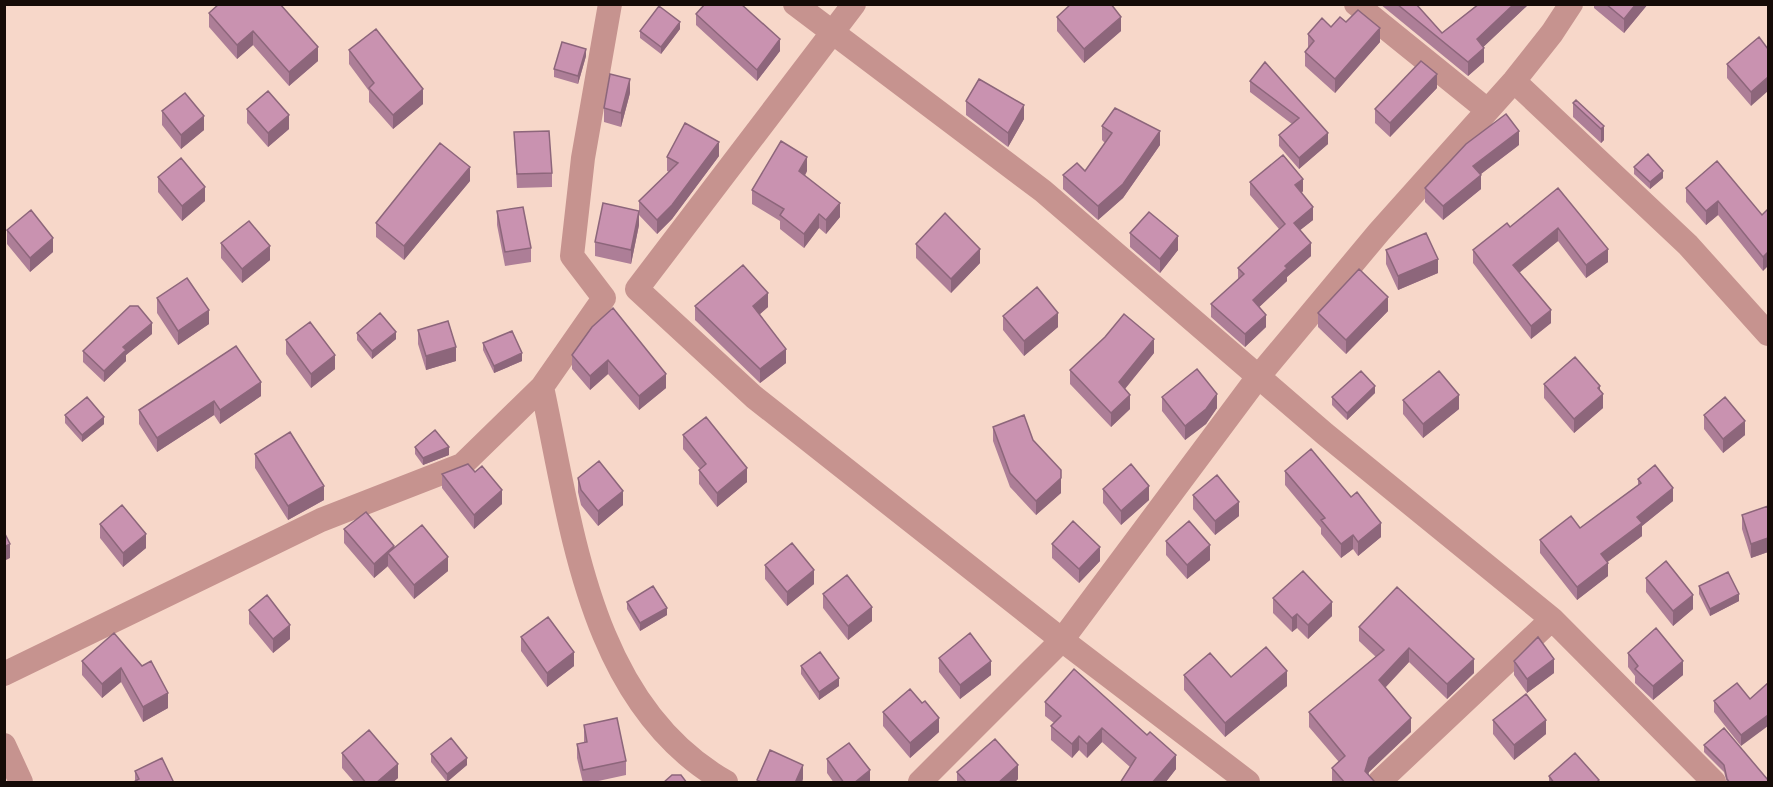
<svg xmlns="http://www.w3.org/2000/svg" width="1773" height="787" font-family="'Roboto Condensed',sans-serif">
  <rect width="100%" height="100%" fill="#f7d7c9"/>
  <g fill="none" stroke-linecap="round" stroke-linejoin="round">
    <!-- street -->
    <path stroke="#c6938f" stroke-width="24" d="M 610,4 L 583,158 L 572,256 L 604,298 L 542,387 C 572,526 589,705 726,782
      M 795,4 L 1043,191 L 1325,434 L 1552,619 L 1714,782
      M 854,4 L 637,289 L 754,397 L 1062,640 L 1248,782
      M 1356,4 L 1486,109
      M 1514,81 L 1688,245 L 1768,334
      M 4,674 L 321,520 L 462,465 L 542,387
      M 4,745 L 21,782
      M 920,782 L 1062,640 L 1258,377 L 1379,232 L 1514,81 L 1552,33 L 1571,4
      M 1379,782 L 1552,619"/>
  </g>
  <!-- wall -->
  <path fill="#ad7e97" d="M 1380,4 L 1416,4 L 1442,33 L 1478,4 L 1529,4 L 1483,47 L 1484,62 L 1468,76 Z
    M 1594,4 L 1648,4 L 1624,33 L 1594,8 Z
    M 209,13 L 318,47 L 318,61 L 289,86 L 253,45 L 237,59 L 209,27 Z
    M 696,14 L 780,51 L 757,81 L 696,25 Z
    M 1057,17 L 1121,31 L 1084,63 L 1057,31 Z
    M 1346,22 L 1380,42 L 1335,93 L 1305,66 L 1305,52 L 1308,49 L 1308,34 Z
    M 680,29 L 661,54 L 640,38 L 640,31 Z
    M 1768,49 L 1751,106 L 1727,78 L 1727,64 Z
    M 349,50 L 423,104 L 393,129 L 369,102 L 369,91 L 349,64 Z
    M 586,56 L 578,84 L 554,77 L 554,69 Z
    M 1265,62 L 1328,144 L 1299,169 L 1279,146 L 1279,135 L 1292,124 L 1250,92 L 1250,81 Z
    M 1437,88 L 1390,137 L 1375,123 L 1375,109 Z
    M 630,93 L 621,127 L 604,122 L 604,108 Z
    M 966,101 L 1024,119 L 1008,147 L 966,115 Z
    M 1573,103 L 1604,126 L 1604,140 L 1601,143 L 1573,117 Z
    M 247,109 L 289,129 L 268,147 L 247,123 Z
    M 162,111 L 204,130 L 181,149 L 162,125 Z
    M 1102,126 L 1160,145 L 1123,198 L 1098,220 L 1063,189 L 1063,175 L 1085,171 L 1105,143 L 1102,140 Z
    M 514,132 L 552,173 L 552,187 L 517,188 Z
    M 1519,145 L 1481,174 L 1481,189 L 1443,220 L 1425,202 L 1425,188 Z
    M 719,156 L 672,219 L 657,234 L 639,215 L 639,225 L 631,264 L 595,256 L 595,242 L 639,211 L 639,201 L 669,172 L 667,171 L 667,157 Z
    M 1634,167 L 1663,178 L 1650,189 L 1634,174 Z
    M 807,171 L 805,176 L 840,217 L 826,234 L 819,228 L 804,248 L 780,229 L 780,221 L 752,204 L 752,190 Z
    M 158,177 L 205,201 L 182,221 L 158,192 Z
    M 470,181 L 404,260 L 376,237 L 376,223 Z
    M 1250,182 L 1303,191 L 1302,193 L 1313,220 L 1300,230 L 1311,256 L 1287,277 L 1287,281 L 1259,307 L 1266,327 L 1245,347 L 1211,317 L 1211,304 L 1238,280 L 1238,268 L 1279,229 L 1250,195 Z
    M 1558,188 L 1608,262 L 1586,278 L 1558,241 L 1519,272 L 1551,323 L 1531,339 L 1473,263 L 1473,250 L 1510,227 Z
    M 1686,188 L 1762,215 L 1768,209 L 1763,271 L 1718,215 L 1706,225 L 1686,202 Z
    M 497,211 L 531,248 L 531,262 L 505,266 L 497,225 Z
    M 7,230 L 53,252 L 30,272 L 7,244 Z
    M 1130,233 L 1178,250 L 1160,273 L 1130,247 Z
    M 221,243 L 270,260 L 242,283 L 221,258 Z
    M 916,244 L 980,263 L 951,293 L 916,258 Z
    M 1386,250 L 1438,273 L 1398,290 L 1386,264 Z
    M 157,298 L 209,324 L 178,345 L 157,313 Z
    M 695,306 L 768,307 L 759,315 L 786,363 L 760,383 L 695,320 Z
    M 1388,311 L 1346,354 L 1318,327 L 1318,313 Z
    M 1003,316 L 1058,327 L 1024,356 L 1003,330 Z
    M 592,327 L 666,388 L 639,410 L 608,374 L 590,390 L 572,369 L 572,355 Z
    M 418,330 L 456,361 L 426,370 L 418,344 Z
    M 357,333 L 396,339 L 372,359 L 357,340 Z
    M 152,334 L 126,355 L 126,361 L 104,382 L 83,362 L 83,351 Z
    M 286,340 L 335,369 L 311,388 L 286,354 Z
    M 483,343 L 522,361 L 494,373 L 483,350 Z
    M 236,346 L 261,396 L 220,424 L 214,415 L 157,452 L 139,424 L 139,410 Z
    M 1154,353 L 1125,389 L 1130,409 L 1111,427 L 1070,384 L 1070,370 Z
    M 1544,384 L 1600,390 L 1603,408 L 1574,433 L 1544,398 Z
    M 1375,393 L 1347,420 L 1332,405 L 1332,397 Z
    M 1162,397 L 1217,408 L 1206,424 L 1185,440 L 1162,411 Z
    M 1403,400 L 1459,409 L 1423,438 L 1403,414 Z
    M 65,415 L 104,424 L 82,442 L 65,423 Z
    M 1704,415 L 1745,435 L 1723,453 L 1704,429 Z
    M 993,427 L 1033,440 L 1061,493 L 1036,515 L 1010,487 L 993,441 Z
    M 683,435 L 747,482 L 717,507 L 699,484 L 699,470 L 700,469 L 683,449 Z
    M 415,447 L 449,455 L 423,465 L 415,454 Z
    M 255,454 L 324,500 L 288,520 L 255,468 Z
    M 1285,471 L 1381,537 L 1358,556 L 1353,549 L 1341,558 L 1321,534 L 1321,528 L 1285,485 Z
    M 475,472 L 502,504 L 474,529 L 442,488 L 442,474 Z
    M 578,478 L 623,505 L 598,526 L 581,505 L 578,492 Z
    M 1638,479 L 1673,501 L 1642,526 L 1642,536 L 1607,562 L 1608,576 L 1577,600 L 1540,553 L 1540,540 L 1580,528 L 1638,485 Z
    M 1103,489 L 1149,500 L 1121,525 L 1103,503 Z
    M 1193,495 L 1239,516 L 1215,535 L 1193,509 Z
    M 1768,507 L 1768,552 L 1751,558 L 1742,529 L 1742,515 Z
    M 100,524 L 146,548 L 123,567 L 100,538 Z
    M 344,529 L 448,571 L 414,599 L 388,567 L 388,566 L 374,578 L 344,543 Z
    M 1166,541 L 1210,560 L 1187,579 L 1166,555 Z
    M 1052,544 L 1100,561 L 1079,583 L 1052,558 Z
    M 765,565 L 814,584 L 787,606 L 765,579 Z
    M 1646,578 L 1693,609 L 1673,626 L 1646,592 Z
    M 1699,586 L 1739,601 L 1710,616 L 1699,594 Z
    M 823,594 L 872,621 L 848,640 L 823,608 Z
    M 1273,598 L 1332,616 L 1308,639 L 1297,628 L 1292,632 L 1273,613 Z
    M 627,602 L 667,615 L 640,631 L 627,609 Z
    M 249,610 L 290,639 L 273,653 L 249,624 Z
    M 1359,627 L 1474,673 L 1447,699 L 1409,662 L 1385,688 L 1411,732 L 1369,772 L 1368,774 L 1374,783 L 1332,783 L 1332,768 L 1339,762 L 1309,727 L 1309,712 L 1376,657 L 1359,641 Z
    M 521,637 L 574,666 L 547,687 L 521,651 Z
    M 1628,653 L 1683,675 L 1653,700 L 1635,683 L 1635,676 L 1628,667 Z
    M 939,658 L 991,675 L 960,699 L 939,672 Z
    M 82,661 L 142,666 L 168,708 L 143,722 L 121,682 L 102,698 L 82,675 Z
    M 1514,661 L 1554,673 L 1527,693 L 1514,675 Z
    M 801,666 L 839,686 L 819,700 L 801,674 Z
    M 1074,669 L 1176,769 L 1165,783 L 1120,783 L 1130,767 L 1102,742 L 1087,758 L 1079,750 L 1072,758 L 1051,740 L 1051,726 L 1054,723 L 1045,716 L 1045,702 Z
    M 1184,675 L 1231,677 L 1287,686 L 1225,737 L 1184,690 Z
    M 1750,699 L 1741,746 L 1714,712 L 1714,701 Z
    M 922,703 L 939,732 L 910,758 L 883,726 L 883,712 Z
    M 1493,720 L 1546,734 L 1514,760 L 1493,734 Z
    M 584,725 L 626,761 L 626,775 L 589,783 L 583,783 L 577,758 L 577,744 L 584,743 Z
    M 1704,745 L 1768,783 L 1727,783 L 1724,772 L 1704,752 Z
    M 342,753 L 398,778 L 392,783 L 355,783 L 342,768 Z
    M 431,754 L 467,765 L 447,782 L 431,762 Z
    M 827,759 L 870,783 L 834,783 L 827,773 Z
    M 135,771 L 174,783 L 135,781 Z
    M 957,772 L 1018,779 L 1014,783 L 957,783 Z
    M 1549,776 L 1599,783 L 1549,783 Z"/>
  <!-- shaded-wall -->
  <path fill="#8d667b" d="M 1514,4 L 1529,4 L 1477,53 L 1477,39 Z
    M 1636,4 L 1648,4 L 1624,33 L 1624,19 Z
    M 1121,17 L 1121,31 L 1084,63 L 1084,49 Z
    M 680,22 L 680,29 L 661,54 L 661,47 Z
    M 1380,28 L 1380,42 L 1335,93 L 1335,79 Z
    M 253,31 L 253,45 L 237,59 L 237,45 Z
    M 780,39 L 780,51 L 757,81 L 757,70 Z
    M 318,47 L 318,61 L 289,86 L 289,72 Z
    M 1484,48 L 1484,62 L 1468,76 L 1468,62 Z
    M 586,49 L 586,56 L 578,84 L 578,76 Z
    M 1437,74 L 1437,88 L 1390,137 L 1390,123 Z
    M 1768,77 L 1768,91 L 1751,106 L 1751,92 Z
    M 630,79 L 630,93 L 621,127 L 621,113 Z
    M 423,89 L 423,104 L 393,129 L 393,115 Z
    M 1024,105 L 1024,119 L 1008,147 L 1008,133 Z
    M 289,115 L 289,129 L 268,147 L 268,133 Z
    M 204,116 L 204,130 L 181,149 L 181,135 Z
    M 1604,126 L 1604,140 L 1601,143 L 1601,129 Z
    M 1160,131 L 1160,145 L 1123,198 L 1098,220 L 1098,206 Z
    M 1519,131 L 1519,145 L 1473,180 L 1473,166 Z
    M 1328,133 L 1328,144 L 1299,169 L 1299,158 Z
    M 719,142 L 719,156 L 672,219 L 657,234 L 657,220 Z
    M 807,157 L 807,171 L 799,185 L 799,171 Z
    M 470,167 L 470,181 L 404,260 L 404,246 Z
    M 1663,171 L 1663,178 L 1650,189 L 1650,182 Z
    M 1481,175 L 1481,189 L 1443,220 L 1443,206 Z
    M 1303,179 L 1303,191 L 1295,198 L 1295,185 Z
    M 205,187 L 205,201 L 182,221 L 182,206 Z
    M 1718,201 L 1718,215 L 1706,225 L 1706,211 Z
    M 840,203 L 840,217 L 826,234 L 826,220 Z
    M 1313,207 L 1313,220 L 1294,235 L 1294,223 Z
    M 639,211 L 639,225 L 631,264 L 631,250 Z
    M 819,214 L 819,228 L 804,248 L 804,234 Z
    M 1558,228 L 1558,241 L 1513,278 L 1513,265 Z
    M 1178,236 L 1178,250 L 1160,273 L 1160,259 Z
    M 53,238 L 53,252 L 30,272 L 30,258 Z
    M 1311,243 L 1311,256 L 1287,277 L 1287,281 L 1253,313 L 1253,300 L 1285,266 Z
    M 270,246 L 270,260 L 242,283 L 242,269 Z
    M 980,249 L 980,263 L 951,293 L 951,279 Z
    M 1608,249 L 1608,262 L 1586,278 L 1586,265 Z
    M 1768,252 L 1768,266 L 1763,271 L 1763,257 Z
    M 1438,259 L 1438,273 L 1398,290 L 1398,276 Z
    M 768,293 L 768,307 L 753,320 L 753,306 Z
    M 1388,297 L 1388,311 L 1346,354 L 1346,340 Z
    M 209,310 L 209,324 L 178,345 L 178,331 Z
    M 1551,310 L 1551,323 L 1531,339 L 1531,326 Z
    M 1058,313 L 1058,327 L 1024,356 L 1024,341 Z
    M 1266,315 L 1266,327 L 1245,347 L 1245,334 Z
    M 152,323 L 152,334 L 126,355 L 126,361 L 104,382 L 104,371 L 123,347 Z
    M 396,332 L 396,339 L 372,359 L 372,351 Z
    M 1154,339 L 1154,353 L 1119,396 L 1119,382 Z
    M 456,347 L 456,361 L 426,370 L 426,356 Z
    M 786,349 L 786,363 L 760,383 L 760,369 Z
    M 522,353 L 522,361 L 494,373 L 494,366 Z
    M 335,355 L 335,369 L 311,388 L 311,374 Z
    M 608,360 L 608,374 L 590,390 L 590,376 Z
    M 666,374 L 666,388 L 639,410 L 639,396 Z
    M 261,382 L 261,396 L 220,424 L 220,410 Z
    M 1375,386 L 1375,393 L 1347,420 L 1347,413 Z
    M 1600,386 L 1600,397 L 1603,394 L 1603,408 L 1574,433 L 1574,419 Z
    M 1217,394 L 1217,408 L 1206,424 L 1185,440 L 1185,426 Z
    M 1130,395 L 1130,409 L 1111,427 L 1111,413 Z
    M 1459,395 L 1459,409 L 1423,438 L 1423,424 Z
    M 214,401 L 214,415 L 157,452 L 157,438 Z
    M 104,417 L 104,424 L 82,442 L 82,435 Z
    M 1745,421 L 1745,435 L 1723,453 L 1723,439 Z
    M 449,447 L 449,455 L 423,465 L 423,458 Z
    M 747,468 L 747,482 L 717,507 L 717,493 Z
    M 1061,478 L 1061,493 L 1036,515 L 1036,501 Z
    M 324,486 L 324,500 L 288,520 L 288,506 Z
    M 1149,486 L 1149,500 L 1121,525 L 1121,511 Z
    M 1673,488 L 1673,501 L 1642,526 L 1642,536 L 1601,567 L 1601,554 L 1637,517 Z
    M 502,490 L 502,504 L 474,529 L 474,515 Z
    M 623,491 L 623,505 L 598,526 L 598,511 Z
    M 1239,502 L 1239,516 L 1215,535 L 1215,521 Z
    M 1381,523 L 1381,537 L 1358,556 L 1358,542 Z
    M 146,534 L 146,548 L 123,567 L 123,553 Z
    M 1353,535 L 1353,549 L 1341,558 L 1341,544 Z
    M 1768,538 L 1768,552 L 1751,558 L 1751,544 Z
    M 10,544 L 10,558 L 4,561 L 4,547 Z
    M 1210,545 L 1210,560 L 1187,579 L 1187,565 Z
    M 394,546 L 394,560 L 388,553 L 388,566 L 374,578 L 374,564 Z
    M 1100,547 L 1100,561 L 1079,583 L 1079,569 Z
    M 448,557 L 448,571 L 414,599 L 414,585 Z
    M 1608,563 L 1608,576 L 1577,600 L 1577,587 Z
    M 814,570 L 814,584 L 787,606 L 787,592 Z
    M 1739,594 L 1739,601 L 1710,616 L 1710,609 Z
    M 1693,595 L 1693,609 L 1673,626 L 1673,611 Z
    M 1332,602 L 1332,616 L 1308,639 L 1308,625 Z
    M 872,607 L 872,621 L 848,640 L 848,626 Z
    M 667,608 L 667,615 L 640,631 L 640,623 Z
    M 1297,614 L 1297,628 L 1292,632 L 1292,618 Z
    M 290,625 L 290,639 L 273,653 L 273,639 Z
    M 1409,648 L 1409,662 L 1379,694 L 1379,680 Z
    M 574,652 L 574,666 L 547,687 L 547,673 Z
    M 1474,659 L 1474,673 L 1447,699 L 1447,684 Z
    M 1554,659 L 1554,673 L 1527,693 L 1527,679 Z
    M 991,661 L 991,675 L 960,699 L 960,685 Z
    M 1683,661 L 1683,675 L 1653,700 L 1653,686 Z
    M 121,668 L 121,682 L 102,698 L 102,684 Z
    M 1287,671 L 1287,686 L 1225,737 L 1225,723 Z
    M 839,678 L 839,686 L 819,700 L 819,692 Z
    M 168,693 L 168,708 L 143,722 L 143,707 Z
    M 1768,715 L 1768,726 L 1741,746 L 1741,735 Z
    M 939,718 L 939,732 L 910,758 L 910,743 Z
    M 1411,718 L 1411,732 L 1369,772 L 1366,783 L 1365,771 L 1369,758 Z
    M 1546,720 L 1546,734 L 1514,760 L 1514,745 Z
    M 1102,728 L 1102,742 L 1087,758 L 1087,744 Z
    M 1079,736 L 1079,750 L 1072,758 L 1072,744 Z
    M 1176,755 L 1176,769 L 1165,783 L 1152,783 Z
    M 467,758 L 467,765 L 447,782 L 447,774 Z
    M 398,764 L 398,778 L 392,783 L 376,783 Z
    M 803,765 L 803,779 L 802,783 L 795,783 Z
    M 1018,765 L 1018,779 L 1014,783 L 998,783 Z
    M 870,770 L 870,783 L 854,783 Z"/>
  <!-- building -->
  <path fill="#c992b0" stroke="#8d667b" stroke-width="1.5" d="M 219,4 L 280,4 L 318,47 L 289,72 L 253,31 L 237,45 L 209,13 Z
    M 705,4 L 741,4 L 780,39 L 757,70 L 696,14 Z
    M 1071,4 L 1111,4 L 1121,17 L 1084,49 L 1057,17 Z
    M 1397,4 L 1416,4 L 1442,33 L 1479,4 L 1514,4 L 1477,39 L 1484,48 L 1468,62 Z
    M 1606,4 L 1636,4 L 1624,19 Z
    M 659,6 L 680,22 L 661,47 L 640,31 Z
    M 1358,10 L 1380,28 L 1335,79 L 1305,52 L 1314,41 L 1308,34 L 1322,18 L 1331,27 L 1340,17 L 1346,22 Z
    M 376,29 L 423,89 L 393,115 L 369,88 L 374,83 L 349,50 Z
    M 1759,37 L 1768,49 L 1768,77 L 1751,92 L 1727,64 Z
    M 562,42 L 586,49 L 578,76 L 554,69 Z
    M 1421,61 L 1437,74 L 1390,123 L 1375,109 Z
    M 1265,62 L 1328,133 L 1299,158 L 1279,135 L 1299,118 L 1250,81 Z
    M 610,74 L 630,79 L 621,113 L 604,108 Z
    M 979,79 L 1024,105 L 1008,133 L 966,101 Z
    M 268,91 L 289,115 L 268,133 L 247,109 Z
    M 185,93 L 204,116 L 181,135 L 162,111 Z
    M 1576,100 L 1604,126 L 1601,129 L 1573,103 Z
    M 1115,108 L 1160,131 L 1123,184 L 1098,206 L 1063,175 L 1077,163 L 1085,171 L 1112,133 L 1102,126 Z
    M 1506,114 L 1519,131 L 1473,166 L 1481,175 L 1443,206 L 1425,188 L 1466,144 Z
    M 685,123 L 719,142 L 672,205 L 657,220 L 639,201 L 678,163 L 667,157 Z
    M 549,131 L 552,173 L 517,174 L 514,132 Z
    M 781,141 L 807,157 L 799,171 L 840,203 L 826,220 L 819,214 L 804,234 L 780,215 L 784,209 L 752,190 Z
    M 440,143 L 470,167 L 404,246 L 376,223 Z
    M 1648,154 L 1663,171 L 1650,182 L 1634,167 Z
    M 1283,155 L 1303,179 L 1295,185 L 1313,207 L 1294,223 L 1311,243 L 1285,266 L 1287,268 L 1253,300 L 1266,315 L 1245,334 L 1211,304 L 1244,274 L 1238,268 L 1285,224 L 1250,182 Z
    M 181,158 L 205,187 L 182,206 L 158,177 Z
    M 1717,161 L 1762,215 L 1768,209 L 1768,252 L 1763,257 L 1718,201 L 1706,211 L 1686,188 Z
    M 1558,188 L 1608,249 L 1586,265 L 1558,228 L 1513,265 L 1551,310 L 1531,326 L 1473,250 L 1507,223 L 1510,227 Z
    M 603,203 L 639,211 L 631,250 L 595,242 Z
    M 523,207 L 531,248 L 505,252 L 497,211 Z
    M 31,210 L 53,238 L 30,258 L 7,230 Z
    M 1149,212 L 1178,236 L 1160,259 L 1130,233 Z
    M 945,213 L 980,249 L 951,279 L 916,244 Z
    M 249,221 L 270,246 L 242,269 L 221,243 Z
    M 1426,233 L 1438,259 L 1398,276 L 1386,250 Z
    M 743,265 L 768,293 L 753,306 L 786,349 L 760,369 L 695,306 Z
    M 1359,269 L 1388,297 L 1346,340 L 1318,313 Z
    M 187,278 L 209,310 L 178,331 L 157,298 Z
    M 1037,287 L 1058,313 L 1024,341 L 1003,316 Z
    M 130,306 L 138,306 L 152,323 L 123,347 L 126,350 L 104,371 L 83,351 Z
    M 613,308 L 666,374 L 639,396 L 608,360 L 590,376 L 572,355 L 592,327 Z
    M 380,313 L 396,332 L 372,351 L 357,333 Z
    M 1124,314 L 1154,339 L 1119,382 L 1130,395 L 1111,413 L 1070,370 L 1105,337 Z
    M 448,321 L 456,347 L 426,356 L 418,330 Z
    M 310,322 L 335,355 L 311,374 L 286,340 Z
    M 512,331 L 522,353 L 494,366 L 483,343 Z
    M 236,346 L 261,382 L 220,410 L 214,401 L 157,438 L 139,410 Z
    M 1575,357 L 1600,386 L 1598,388 L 1603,394 L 1574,419 L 1544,384 Z
    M 1197,369 L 1217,394 L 1206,409 L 1185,426 L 1162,397 Z
    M 1361,371 L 1375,386 L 1347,413 L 1332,397 Z
    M 1439,371 L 1459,395 L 1423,424 L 1403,400 Z
    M 87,397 L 104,417 L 82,435 L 65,415 Z
    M 1725,397 L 1745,421 L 1723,439 L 1704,415 Z
    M 1024,415 L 1033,440 L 1061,470 L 1061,478 L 1036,501 L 1010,473 L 993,427 Z
    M 706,417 L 747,468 L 717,493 L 699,470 L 706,464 L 683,435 Z
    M 435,430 L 449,447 L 423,458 L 415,447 Z
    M 290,432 L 324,486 L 288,506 L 255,454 Z
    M 1311,449 L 1351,497 L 1357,492 L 1381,523 L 1358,542 L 1353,535 L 1341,544 L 1321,520 L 1325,518 L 1285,471 Z
    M 599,461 L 623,491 L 598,511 L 581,490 L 578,478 Z
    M 468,464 L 475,472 L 482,466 L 502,490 L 474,515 L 442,474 Z
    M 1131,464 L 1149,486 L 1121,511 L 1103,489 Z
    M 1655,465 L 1673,488 L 1637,517 L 1642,523 L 1601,554 L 1608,563 L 1577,587 L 1540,540 L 1571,516 L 1580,528 L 1641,483 L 1638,479 Z
    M 1217,475 L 1239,502 L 1215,521 L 1193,495 Z
    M 122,505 L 146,534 L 123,553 L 100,524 Z
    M 1768,506 L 1768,538 L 1751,544 L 1742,515 Z
    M 366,512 L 394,546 L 374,564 L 344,529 Z
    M 1073,521 L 1100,547 L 1079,569 L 1052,544 Z
    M 1189,521 L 1210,545 L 1187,565 L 1166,541 Z
    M 422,525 L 448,557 L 414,585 L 388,553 Z
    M 4,532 L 10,544 L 4,547 Z
    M 792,543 L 814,570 L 787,592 L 765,565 Z
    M 1666,561 L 1693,595 L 1673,611 L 1646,578 Z
    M 1303,571 L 1332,602 L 1308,625 L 1297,614 L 1292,618 L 1273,598 Z
    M 1728,572 L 1739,594 L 1710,609 L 1699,586 Z
    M 847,575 L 872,607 L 848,626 L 823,594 Z
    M 653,586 L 667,608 L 640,623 L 627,602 Z
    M 1397,587 L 1474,659 L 1447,684 L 1409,648 L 1379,680 L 1411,718 L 1369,758 L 1365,771 L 1374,781 L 1373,783 L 1345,783 L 1332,768 L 1345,756 L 1309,712 L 1384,650 L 1359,627 Z
    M 267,595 L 290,625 L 273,639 L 249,610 Z
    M 548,617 L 574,652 L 547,673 L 521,637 Z
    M 1656,628 L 1683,661 L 1653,686 L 1635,669 L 1638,666 L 1628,653 Z
    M 114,633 L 142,666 L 151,661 L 168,693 L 143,707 L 121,668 L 102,684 L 82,661 Z
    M 970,633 L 991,661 L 960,685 L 939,658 Z
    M 1538,637 L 1554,659 L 1527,679 L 1514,661 Z
    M 1266,647 L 1287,671 L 1225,723 L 1184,675 L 1210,653 L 1231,677 Z
    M 820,652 L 839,678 L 819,692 L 801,666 Z
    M 1074,669 L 1147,735 L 1150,732 L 1176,755 L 1152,783 L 1120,783 L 1136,758 L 1102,728 L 1087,744 L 1079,736 L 1072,744 L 1051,726 L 1061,716 L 1045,702 Z
    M 1737,683 L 1750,699 L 1768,683 L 1768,715 L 1741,735 L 1714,701 Z
    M 910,689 L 922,703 L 925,701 L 939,718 L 910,743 L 883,712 Z
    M 1526,694 L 1546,720 L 1514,745 L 1493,720 Z
    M 617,718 L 626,761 L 583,770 L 577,744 L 587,742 L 584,725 Z
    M 1724,728 L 1768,780 L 1768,783 L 1730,783 L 1727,779 L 1724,765 L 1704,745 Z
    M 369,730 L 398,764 L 376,783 L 366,783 L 342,753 Z
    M 451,738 L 467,758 L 447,774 L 431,754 Z
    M 995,739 L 1018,765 L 998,783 L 967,783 L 957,772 Z
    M 849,743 L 870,770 L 854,783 L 844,783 L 827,759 Z
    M 770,750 L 803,765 L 795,783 L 763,783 L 757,780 Z
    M 1575,753 L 1599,780 L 1596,783 L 1554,783 L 1549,776 Z
    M 162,758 L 174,783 L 132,783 L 139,779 L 135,771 Z
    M 672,775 L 681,775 L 687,783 L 663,783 Z"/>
  <!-- border -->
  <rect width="1773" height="787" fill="none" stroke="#150b07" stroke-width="12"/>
</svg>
